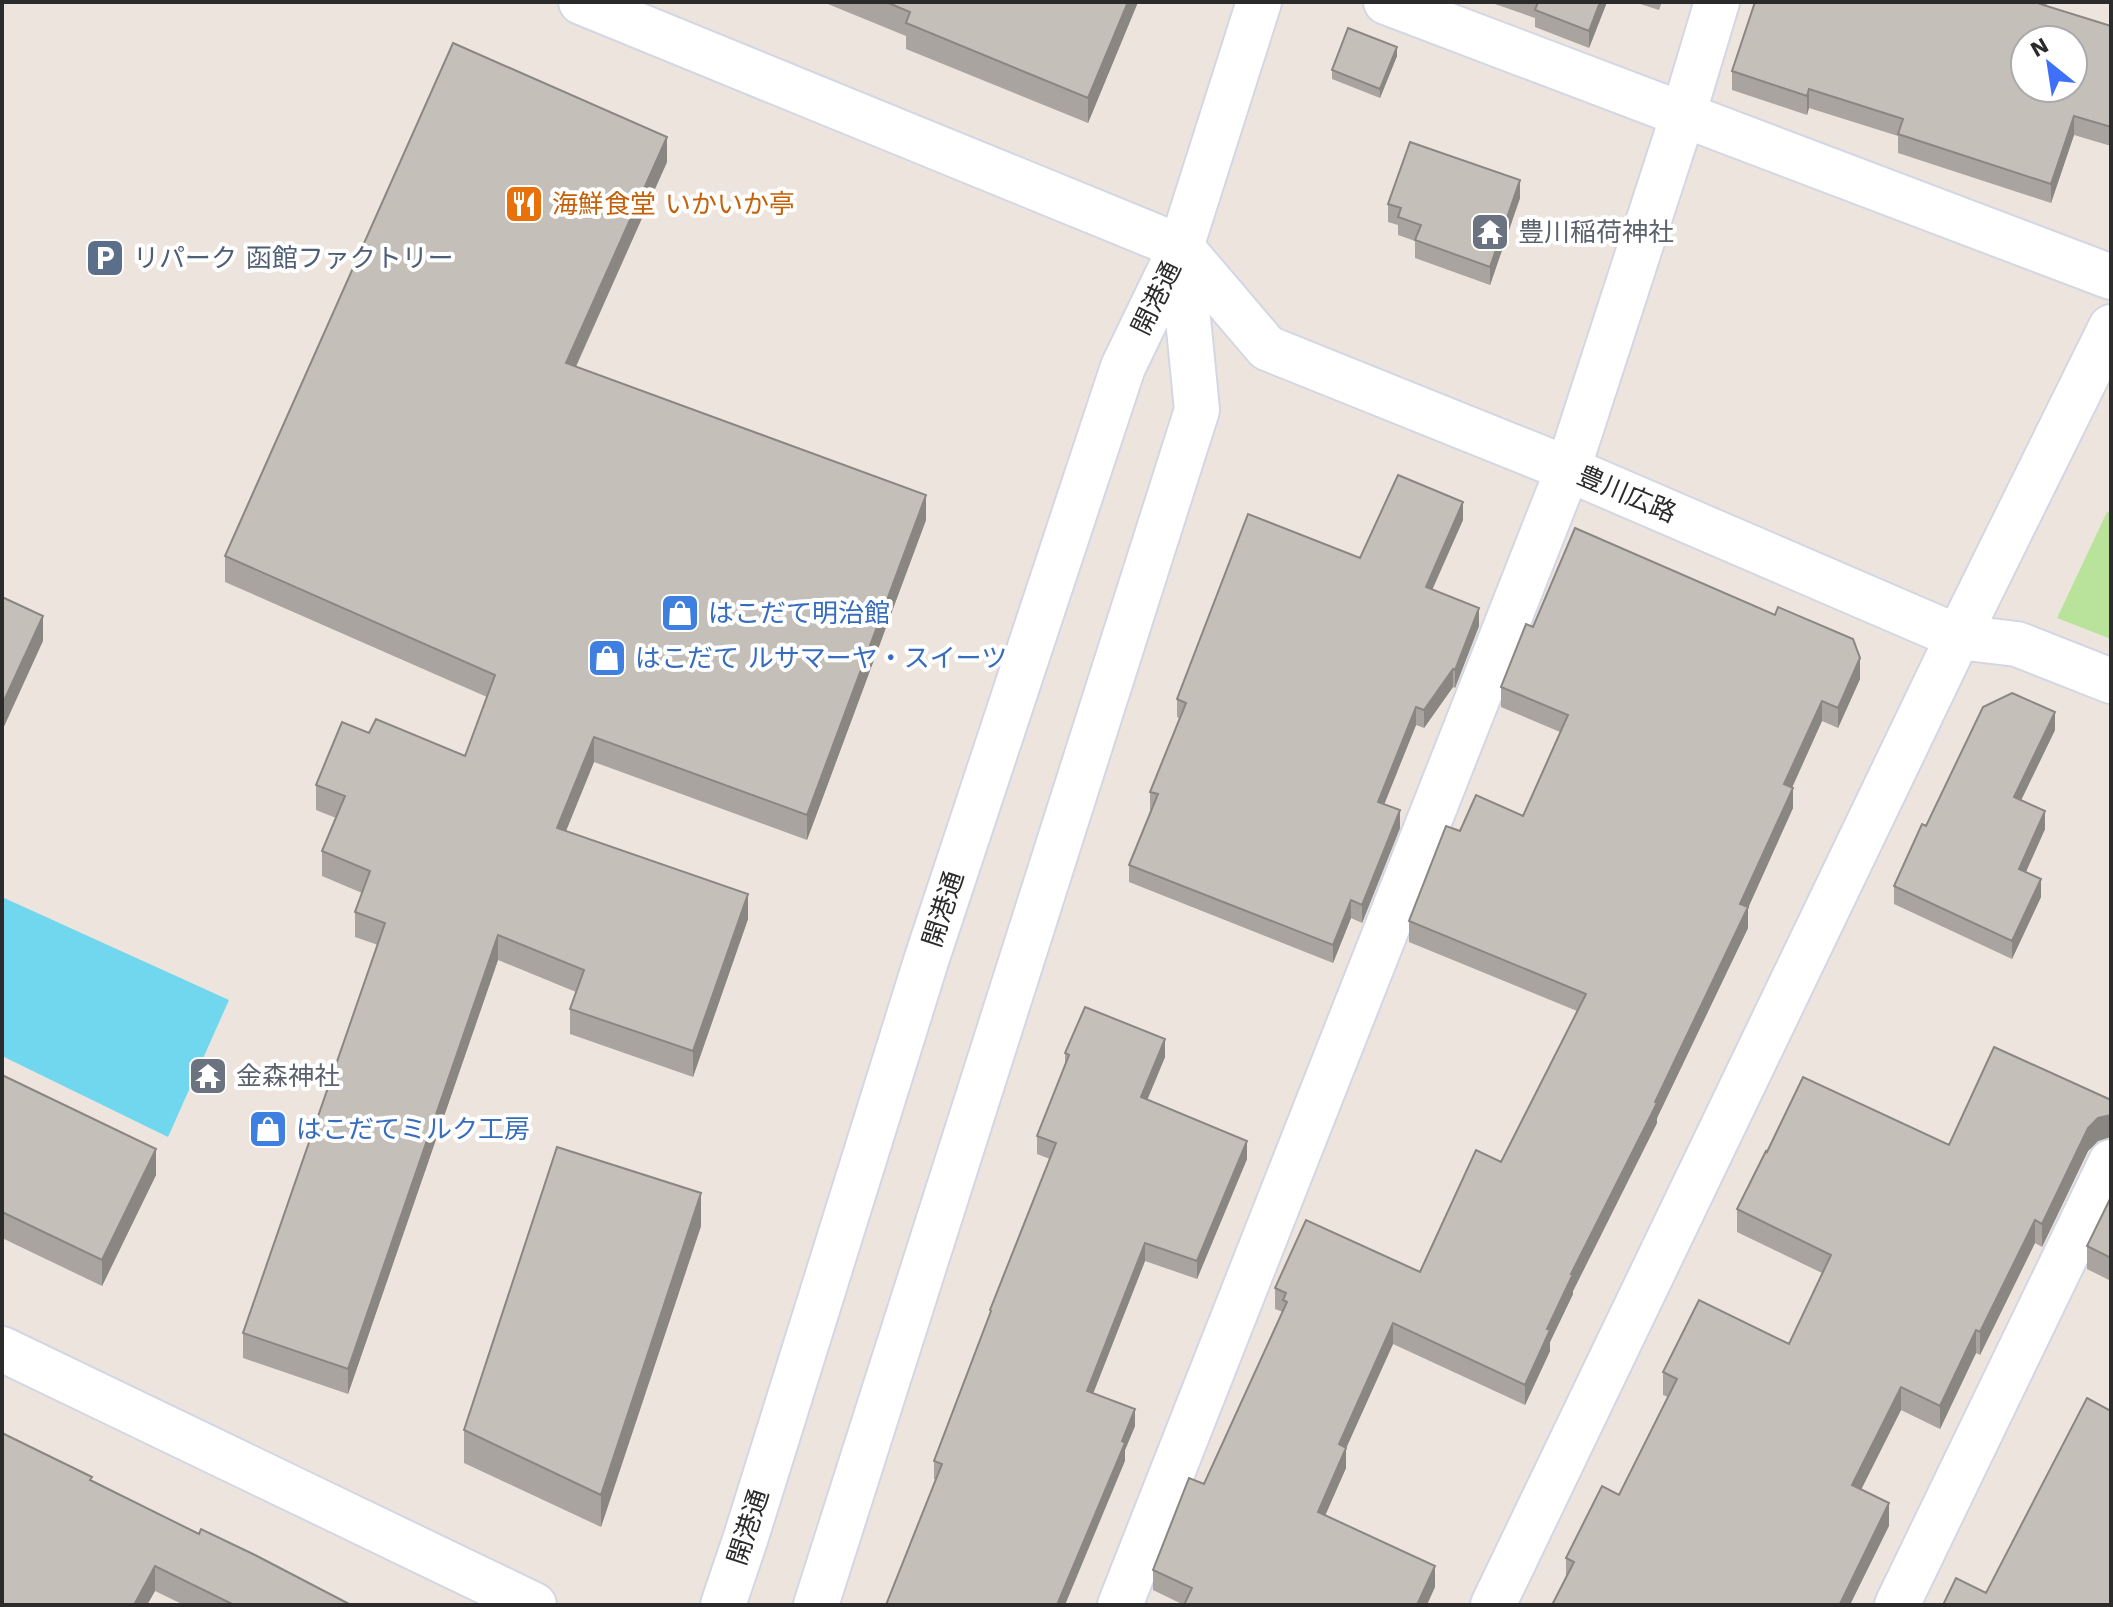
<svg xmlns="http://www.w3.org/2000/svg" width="2113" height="1607" font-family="'Work Sans','Noto Sans JP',sans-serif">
  <rect width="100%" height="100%" fill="#ede5dd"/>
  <!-- green -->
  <path fill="#b9e39a" d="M 2107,512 L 2111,513 L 2111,639 L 2057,618 Z"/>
  <!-- water -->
  <path fill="#71d7ee" d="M 2,897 L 229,1000 L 168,1137 L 2,1056 Z"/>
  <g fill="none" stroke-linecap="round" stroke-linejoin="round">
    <defs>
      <path id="street" d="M 581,2 L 1181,247 L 1267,348 L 1568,469 L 1958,637 L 2017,644 L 2111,681
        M 1386,2 L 2111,277
        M 2,1349 L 534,1605
        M 1120,1605 L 1568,469 L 1683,115 L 1717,2
        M 1897,1605 L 2111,1162"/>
      <path id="secondary" d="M 723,1605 L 746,1537 L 926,961 L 1123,367 L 1181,247 L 1259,2
        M 816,1605 L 1197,410 L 1181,247
        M 1493,1605 L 1958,637 L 2111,327"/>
    </defs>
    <!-- street casing -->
    <use href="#street" stroke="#d3d7e4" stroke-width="48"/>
    <!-- secondary casing -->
    <use href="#secondary" stroke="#d3d7e4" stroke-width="48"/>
    <!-- street -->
    <use href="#street" stroke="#fff" stroke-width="44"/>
    <!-- secondary -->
    <use href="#secondary" stroke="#fff" stroke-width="44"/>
  </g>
  <!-- wall -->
  <path fill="#a9a4a0" d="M 823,2 L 1138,2 L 1088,123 L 906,49 L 906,36 Z
    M 1489,2 L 1607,2 L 1589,48 L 1535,27 L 1535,18 Z
    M 1634,2 L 1662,2 L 1659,10 Z
    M 1755,2 L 2048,2 L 2046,6 L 2111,26 L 2111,146 L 2074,135 L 2051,203 L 1898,153 L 1898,136 L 1809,108 L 1807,115 L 1732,90 L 1732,71 Z
    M 1397,56 L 1380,98 L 1332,79 L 1332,70 Z
    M 667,162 L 576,367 L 926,520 L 807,840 L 594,762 L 566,831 L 748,919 L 693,1077 L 570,1034 L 570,1009 L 576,992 L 498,960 L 348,1394 L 243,1358 L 243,1333 L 378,945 L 355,937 L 355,912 L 362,893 L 322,876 L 322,851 L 336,818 L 316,810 L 316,785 L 369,733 L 465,756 L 487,697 L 225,582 L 225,556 Z
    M 1520,198 L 1490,285 L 1415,258 L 1415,241 L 1398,235 L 1398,225 L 1388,222 L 1388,204 Z
    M 1463,520 L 1432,589 L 1479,626 L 1455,688 L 1453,687 L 1424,728 L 1416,725 L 1384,804 L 1400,828 L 1362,923 L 1351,918 L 1333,963 L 1129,882 L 1129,865 L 1151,810 L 1150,809 L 1150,792 L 1179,718 L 1177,717 L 1177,699 L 1360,558 Z
    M 1533,627 L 1860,679 L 1838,728 L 1822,721 L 1792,788 L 1793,808 L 1748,908 L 1748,928 L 1657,1118 L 1657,1123 L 1573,1291 L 1573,1294 L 1550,1342 L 1550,1351 L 1525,1405 L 1393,1344 L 1346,1448 L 1346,1468 L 1325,1515 L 1435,1587 L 1184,1605 L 1153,1590 L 1153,1570 L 1204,1484 L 1283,1312 L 1275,1309 L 1275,1288 L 1420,1272 L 1501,1162 L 1577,1011 L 1409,942 L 1409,921 L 1460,831 L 1523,816 L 1560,732 L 1501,707 L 1501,687 Z
    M 2055,730 L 2021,800 L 2045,829 L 2026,872 L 2041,897 L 2012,959 L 1894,904 L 1894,886 L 1926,826 Z
    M 1065,1053 L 1165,1057 L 1147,1100 L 1247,1159 L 1197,1279 L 1145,1261 L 1093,1394 L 1135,1426 L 1125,1450 L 1125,1461 L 936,1480 L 934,1479 L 934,1461 L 990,1315 L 990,1310 L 1050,1159 L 1037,1154 L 1037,1136 L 1065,1065 Z
    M 2,1075 L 156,1175 L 102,1286 L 2,1238 Z
    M 2111,1100 L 2111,1137 L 2098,1141 L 2088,1151 L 2042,1247 L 2035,1243 L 1980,1355 L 1976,1353 L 1940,1429 L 1901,1410 L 1861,1489 L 1889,1526 L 1566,1577 L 1566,1558 L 1619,1495 L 1668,1397 L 1663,1395 L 1663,1372 L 1789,1344 L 1822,1273 L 1737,1232 L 1737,1209 L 1767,1152 L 1949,1145 Z
    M 2111,1197 L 2111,1281 L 2087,1269 L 2087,1246 Z
    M 701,1226 L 601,1527 L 464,1463 L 464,1430 Z
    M 92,1480 L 199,1534 L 351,1605 L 184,1605 L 155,1591 L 147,1605 L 2,1605 Z"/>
  <!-- shaded-wall -->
  <path fill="#8a8682" d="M 1128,2 L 1138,2 L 1088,123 L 1088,98 Z
    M 1600,2 L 1607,2 L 1589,48 L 1589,31 Z
    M 1397,47 L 1397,56 L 1380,98 L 1380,89 Z
    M 1809,89 L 1809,108 L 1807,115 L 1807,96 Z
    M 2074,116 L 2074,135 L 2051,203 L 2051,184 Z
    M 667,137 L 667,162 L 566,388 L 566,363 Z
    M 1520,180 L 1520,198 L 1490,285 L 1490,267 Z
    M 926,495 L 926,520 L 807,840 L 807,815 Z
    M 1463,502 L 1463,520 L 1426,604 L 1426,587 Z
    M 1479,608 L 1479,626 L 1455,688 L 1455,670 Z
    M 43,616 L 43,641 L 2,731 L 2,705 Z
    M 1860,658 L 1860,679 L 1838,728 L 1838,708 Z
    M 1453,669 L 1453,687 L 1424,728 L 1424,710 Z
    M 1822,701 L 1822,721 L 1784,805 L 1784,784 Z
    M 1416,707 L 1416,725 L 1378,820 L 1378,802 Z
    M 2055,712 L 2055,730 L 2014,815 L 2014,797 Z
    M 594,737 L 594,762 L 557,853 L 557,828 Z
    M 1793,788 L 1793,808 L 1748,908 L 1748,928 L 1657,1118 L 1657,1123 L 1573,1291 L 1573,1294 L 1550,1342 L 1550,1351 L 1525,1405 L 1525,1385 L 1547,1329 L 1571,1274 L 1655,1102 L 1740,904 Z
    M 1400,810 L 1400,828 L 1362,923 L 1362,905 Z
    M 2045,811 L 2045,829 L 2019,887 L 2019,869 Z
    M 2041,879 L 2041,897 L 2012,959 L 2012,941 Z
    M 748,894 L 748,919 L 693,1077 L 693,1051 Z
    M 1351,900 L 1351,918 L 1333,963 L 1333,945 Z
    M 498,935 L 498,960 L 348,1394 L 348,1369 Z
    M 1165,1039 L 1165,1057 L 1141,1115 L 1141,1097 Z
    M 2110,1114 L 2110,1137 L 2098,1141 L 2088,1151 L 2042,1247 L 2042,1224 L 2088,1128 L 2098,1118 Z
    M 1247,1141 L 1247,1159 L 1197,1279 L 1197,1261 Z
    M 156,1149 L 156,1175 L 102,1286 L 102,1260 Z
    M 701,1193 L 701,1226 L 601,1527 L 601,1495 Z
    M 2035,1220 L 2035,1243 L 1980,1355 L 1980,1332 Z
    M 1145,1243 L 1145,1261 L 1087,1409 L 1087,1391 Z
    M 1393,1323 L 1393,1344 L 1339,1464 L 1339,1444 Z
    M 1976,1330 L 1976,1353 L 1940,1429 L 1940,1406 Z
    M 1901,1387 L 1901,1410 L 1852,1508 L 1852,1485 Z
    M 1135,1409 L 1135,1426 L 1125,1450 L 1125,1461 L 1065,1605 L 1057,1605 Z
    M 1346,1448 L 1346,1468 L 1318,1532 L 1318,1512 Z
    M 1889,1503 L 1889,1526 L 1850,1605 L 1840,1605 Z
    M 155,1566 L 155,1591 L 147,1605 L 134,1605 Z
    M 1435,1566 L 1435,1587 L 1427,1605 L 1417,1605 Z"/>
  <!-- building -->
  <path fill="#c5bfba" stroke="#8a8682" stroke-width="2" fill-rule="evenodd" d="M 886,2 L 1128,2 L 1088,98 L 906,23 L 910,12 Z
    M 1538,2 L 1600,2 L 1589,31 L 1535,10 Z
    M 1755,2 L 2041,2 L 2040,4 L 2111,26 L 2111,127 L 2074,116 L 2051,184 L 1898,134 L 1903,119 L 1809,89 L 1807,96 L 1732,71 ZM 2025,40 L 2073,40 L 2073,88 L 2025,88 Z
    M 1348,28 L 1397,47 L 1380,89 L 1332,70 Z
    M 453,43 L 667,137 L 566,363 L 926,495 L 807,815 L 594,737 L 557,828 L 748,894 L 693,1051 L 570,1009 L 584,970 L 498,935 L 348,1369 L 243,1333 L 385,923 L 355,912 L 370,871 L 322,851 L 345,796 L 316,785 L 342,722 L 369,733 L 376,719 L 465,756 L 495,675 L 225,556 Z
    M 1410,142 L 1520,180 L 1490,267 L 1415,240 L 1421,225 L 1398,217 L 1401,208 L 1388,204 Z
    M 1398,475 L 1463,502 L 1426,587 L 1479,608 L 1455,670 L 1453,669 L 1424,710 L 1416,707 L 1378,802 L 1400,810 L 1362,905 L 1351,900 L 1333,945 L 1129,865 L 1158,794 L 1150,792 L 1186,703 L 1177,699 L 1248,514 L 1360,558 Z
    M 1575,528 L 1775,615 L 1778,607 L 1853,639 L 1860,658 L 1838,708 L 1822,701 L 1784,784 L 1793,788 L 1740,904 L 1748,907 L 1655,1102 L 1657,1103 L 1571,1274 L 1573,1274 L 1547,1329 L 1550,1330 L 1525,1385 L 1393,1323 L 1339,1444 L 1346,1448 L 1318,1512 L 1435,1566 L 1417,1605 L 1184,1605 L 1192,1588 L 1153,1570 L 1189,1478 L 1204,1484 L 1287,1302 L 1283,1300 L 1286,1293 L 1275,1288 L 1306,1220 L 1420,1272 L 1476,1150 L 1501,1162 L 1586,994 L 1409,921 L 1446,826 L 1460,831 L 1476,795 L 1523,816 L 1568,715 L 1501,687 L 1526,624 L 1533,627 Z
    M 2,597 L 43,616 L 2,705 Z
    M 2012,693 L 2055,712 L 2014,797 L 2045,811 L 2019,869 L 2041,879 L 2012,941 L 1894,886 L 1922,824 L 1926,826 L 1983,707 Z
    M 1085,1007 L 1165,1039 L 1141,1097 L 1247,1141 L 1197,1261 L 1145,1243 L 1087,1391 L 1135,1409 L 1122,1441 L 1125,1443 L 1057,1605 L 886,1605 L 942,1464 L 934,1461 L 991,1311 L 990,1310 L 1056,1143 L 1037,1136 L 1069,1055 L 1065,1053 Z
    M 1994,1047 L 2111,1100 L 2111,1115 L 2098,1118 L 2088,1128 L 2042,1224 L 2035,1220 L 1980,1332 L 1976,1330 L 1940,1406 L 1901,1387 L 1852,1485 L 1889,1503 L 1840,1604 L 1843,1605 L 1552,1605 L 1574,1562 L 1566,1558 L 1602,1486 L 1619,1495 L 1677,1379 L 1663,1372 L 1699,1300 L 1789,1344 L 1831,1255 L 1737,1209 L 1766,1151 L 1767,1152 L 1803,1077 L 1949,1145 Z
    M 2,1075 L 156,1149 L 102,1260 L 2,1212 Z
    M 557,1147 L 701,1193 L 601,1495 L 464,1430 Z
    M 2111,1197 L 2111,1258 L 2087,1246 Z
    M 2087,1398 L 2111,1411 L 2111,1605 L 1943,1605 L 1956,1578 L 1986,1593 Z
    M 2,1433 L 92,1477 L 90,1480 L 199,1534 L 201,1529 L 255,1555 L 351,1605 L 234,1605 L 155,1566 L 134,1605 L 2,1605 Z"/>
  <!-- icons -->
  <defs>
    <symbol id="restaurant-square" viewBox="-11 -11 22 22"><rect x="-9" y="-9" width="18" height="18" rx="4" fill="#e8710a" stroke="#fff"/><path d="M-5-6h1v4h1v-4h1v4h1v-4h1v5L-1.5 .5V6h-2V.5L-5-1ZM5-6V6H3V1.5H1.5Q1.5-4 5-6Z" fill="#fff"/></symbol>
    <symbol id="temple-square" viewBox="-11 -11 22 22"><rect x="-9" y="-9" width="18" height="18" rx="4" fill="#6b7280" stroke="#fff"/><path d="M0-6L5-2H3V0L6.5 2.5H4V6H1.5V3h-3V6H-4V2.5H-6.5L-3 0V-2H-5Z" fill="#fff"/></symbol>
    <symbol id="parking-square" viewBox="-11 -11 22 22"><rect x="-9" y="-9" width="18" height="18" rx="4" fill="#5c6f8a" stroke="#fff"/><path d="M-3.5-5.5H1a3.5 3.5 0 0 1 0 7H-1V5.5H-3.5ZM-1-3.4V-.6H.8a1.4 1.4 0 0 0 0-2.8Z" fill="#fff"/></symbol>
    <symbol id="shop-square" viewBox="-11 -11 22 22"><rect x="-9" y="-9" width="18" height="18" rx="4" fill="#3f7fe0" stroke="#fff"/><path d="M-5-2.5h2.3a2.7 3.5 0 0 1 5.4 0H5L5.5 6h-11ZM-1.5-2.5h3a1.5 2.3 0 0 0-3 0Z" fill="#fff"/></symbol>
  </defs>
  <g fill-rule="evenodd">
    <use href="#restaurant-square" x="502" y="182" width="44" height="44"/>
    <use href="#temple-square" x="1468" y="210" width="44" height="44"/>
    <use href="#parking-square" x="83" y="236" width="44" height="44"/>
    <use href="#shop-square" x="658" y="591" width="44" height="44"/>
    <use href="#shop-square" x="585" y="636" width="44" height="44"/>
    <use href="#temple-square" x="186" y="1054" width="44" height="44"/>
    <use href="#shop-square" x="246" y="1107" width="44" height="44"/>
  </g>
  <g text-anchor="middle" stroke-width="8" stroke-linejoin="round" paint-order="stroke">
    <!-- food labels -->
    <g font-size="26" fill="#c56008" stroke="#fff" text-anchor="start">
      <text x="552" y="213">海鮮食堂 いかいか亭</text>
    </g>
    <!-- worship labels -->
    <g font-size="26" fill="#5b616d" stroke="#fff" text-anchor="start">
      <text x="1518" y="241">豊川稲荷神社</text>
      <text x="236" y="1085">金森神社</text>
    </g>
    <!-- service labels -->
    <g font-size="26" fill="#4e5e75" stroke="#fff" text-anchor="start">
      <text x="133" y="267">リパーク 函館ファクトリー</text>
    </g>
    <!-- street labels -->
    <g font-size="26" fill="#2b2b2b" stroke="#fff">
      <text transform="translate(1156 298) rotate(-64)" y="9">開港通</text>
      <text transform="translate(1627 494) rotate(23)" y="9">豊川広路</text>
      <text transform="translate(943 909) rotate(-72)" y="9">開港通</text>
      <text transform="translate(748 1527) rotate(-72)" y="9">開港通</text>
    </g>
    <!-- shop labels -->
    <g font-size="26" fill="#366cbe" stroke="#fff" text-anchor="start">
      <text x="708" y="622">はこだて明治館</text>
      <text x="635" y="667">はこだて ルサマーヤ・スイーツ</text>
      <text x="296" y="1138">はこだてミルク工房</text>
    </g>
  </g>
  <!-- border -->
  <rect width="2113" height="1607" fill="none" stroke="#2b2b2b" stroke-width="8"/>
  <!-- north arrow -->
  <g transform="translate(2049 64) rotate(330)"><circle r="38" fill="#ffffff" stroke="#aaaaaa" stroke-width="2"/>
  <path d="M0-6L14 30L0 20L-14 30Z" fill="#3f70f9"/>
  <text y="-12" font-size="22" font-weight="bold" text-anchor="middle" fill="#2b2b2b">N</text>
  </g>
</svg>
